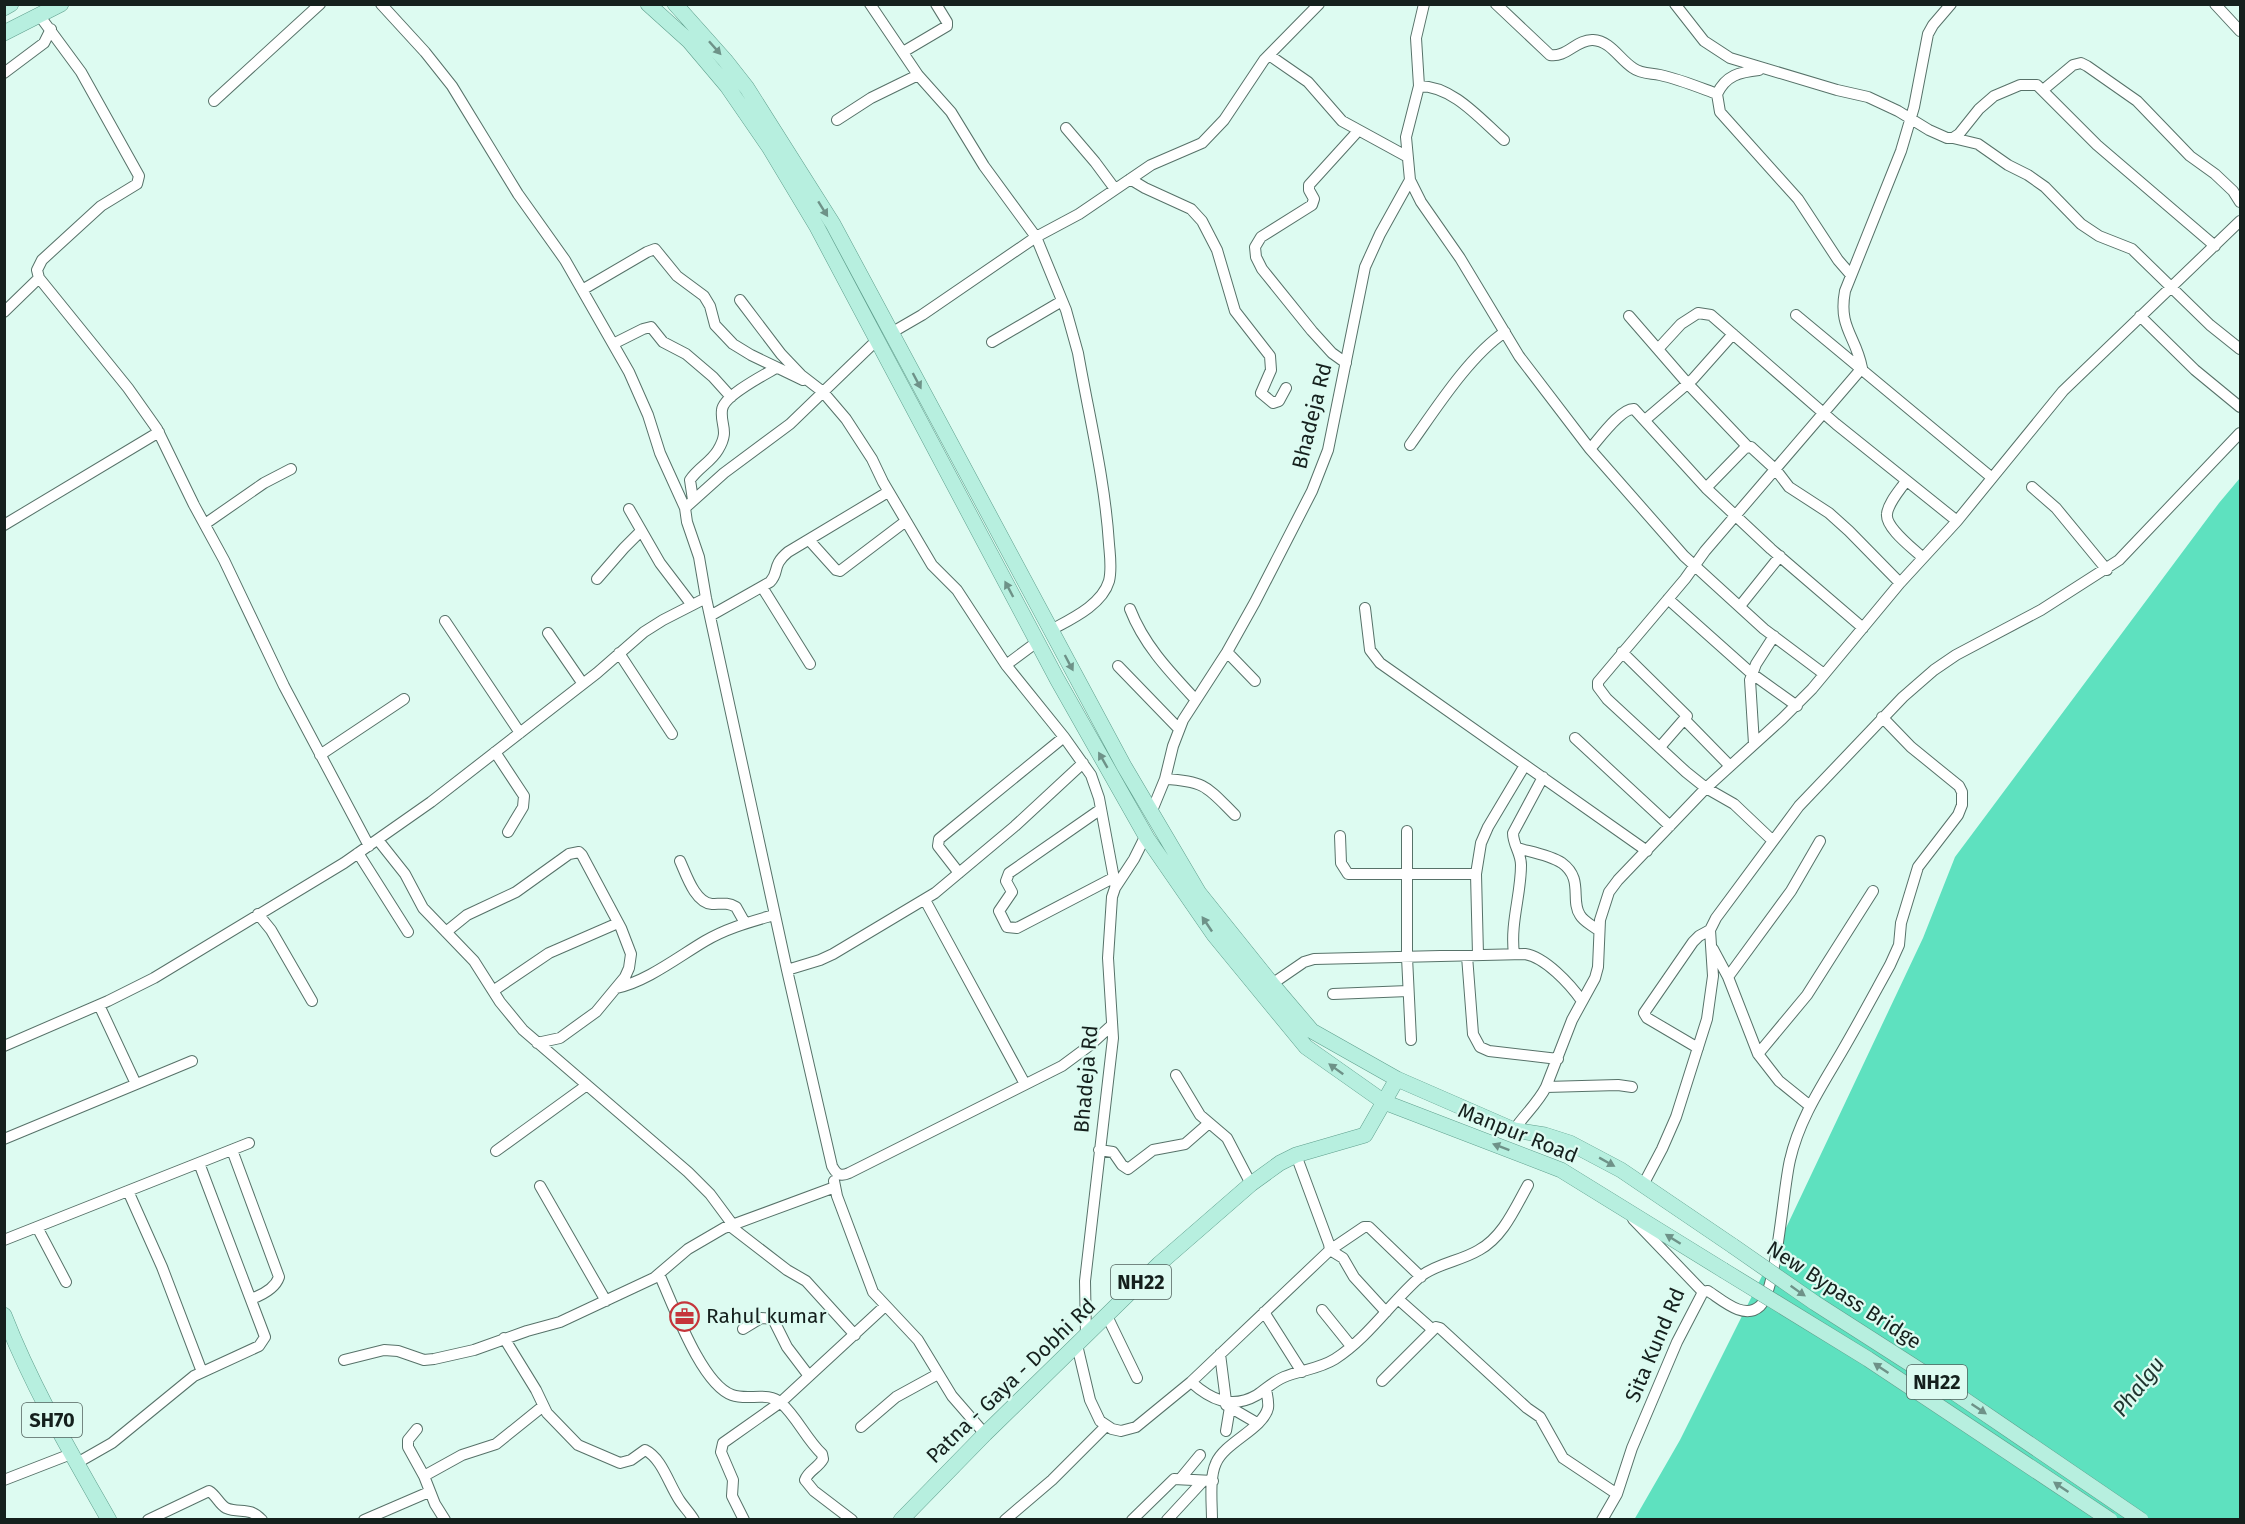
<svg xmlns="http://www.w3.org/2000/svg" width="2245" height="1524" font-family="'Fira Sans',sans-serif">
  <rect width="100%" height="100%" fill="#ddfbf1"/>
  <!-- water -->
  <path fill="#5ee1bf" d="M 2240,478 L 2240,1519 L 1634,1520 L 1680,1440 L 1786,1228 L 1923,938 L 1955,857 L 2219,503 Z"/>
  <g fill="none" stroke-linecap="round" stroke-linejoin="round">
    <defs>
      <path id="street" d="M 381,4 L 425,52 L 452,86 L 518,194 L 565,260 L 629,372 L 648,415 L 660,453 L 685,508
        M 870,4 L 918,75 L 951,112 L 984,166 L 1036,237 L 1066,310 L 1078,353 C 1089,416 1105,480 1109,544 C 1110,556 1112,569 1109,581 C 1102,605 1071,619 1051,630
        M 1496,4 L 1550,55 C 1566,58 1577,39 1593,40 C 1611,41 1619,59 1633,68 C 1641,74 1651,73 1660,75 C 1679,79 1698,87 1717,94
        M 1675,4 L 1704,41 L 1730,58 L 1837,90 L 1868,97 L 1898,111 L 1929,130 L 1947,138 L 1953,138 L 1959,134 L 1979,109 L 1994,96 L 2020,85 L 2037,85 L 2097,145 L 2215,246
        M 2215,4 L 2240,31
        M 39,15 L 81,72 L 139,176 L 137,184 L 101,206 L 42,260 L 37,270 L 39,278 L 128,388 L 157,429 L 194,505 L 224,560 L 284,686 L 369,846
        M 903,52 L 947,26 L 947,22 L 936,4
        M 1269,55 L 1308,82 L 1342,121 L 1406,156
        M 1759,70 C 1740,72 1726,75 1717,94 L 1720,112 L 1798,199 L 1838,260 L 1851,275
        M 4,73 L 44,43 L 51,29
        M 1419,86 C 1453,86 1480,119 1504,140
        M 2043,90 L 2073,65 L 2081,63 L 2087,66 L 2137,101 L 2190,156 L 2215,174 L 2233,191 L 2240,202
        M 214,101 L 320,4
        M 837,120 L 871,98 L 918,75
        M 1066,128 L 1095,162 L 1115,189
        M 1953,138 L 1978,144 L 2008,165 L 2028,175 L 2045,187 L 2081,224 L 2099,236 L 2132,249 L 2210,325 L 2240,349
        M 1130,179 L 1145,188 L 1191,209 L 1202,221 L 1217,250 L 1235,311 L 1270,356 L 1271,370 L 1261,393 L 1273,403 L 1279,401 L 1286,388
        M 1410,180 L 1421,202 L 1460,258 L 1519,356 L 1590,449 L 1684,556 L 1764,629 L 1824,674
        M 582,290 L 647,252 L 655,249 L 677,276 L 704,296 L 710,306 L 715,325 L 733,344 L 751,355 L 803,380
        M 740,300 L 781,354 L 801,375 L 823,392 L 846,419 L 872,459 L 883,482 L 932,565 L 957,590 L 1006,665
        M 4,312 L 39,278
        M 1796,315 L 1991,477
        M 1629,316 L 1688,384 L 1748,447
        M 2140,316 L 2195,370 L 2240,407
        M 891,333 L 922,315 L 1036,237 L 1079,214 L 1151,165 L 1202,143 L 1224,120 L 1264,60 L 1319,4
        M 877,340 L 790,424 L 724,473 L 685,508 L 687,522 L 699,557 L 706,598 L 787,970 L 832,1166 C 836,1174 840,1177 849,1173 L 1062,1066 L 1089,1046 L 1112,1025
        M 992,342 L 1062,301
        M 613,344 L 643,329 L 651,327 L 663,342 L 686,354 L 713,377 L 731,397
        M 1658,349 L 1681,324 L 1698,313 L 1711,315 L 1836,424 L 1957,521
        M 1346,363 L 1332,353 L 1312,331 L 1262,269 L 1256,257 L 1255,247 L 1261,237 L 1312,205 L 1314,199 L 1309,190 L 1309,185 L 1358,131
        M 1645,420 L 1693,379 L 1733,334
        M 1410,445 C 1435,410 1469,356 1505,332
        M 1590,449 C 1599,439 1621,408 1634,409 L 1706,488 L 1771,549 L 1863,628
        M 1906,481 C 1900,490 1888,503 1887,514 C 1885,528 1914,549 1923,558
        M 2032,487 L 2056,508 L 2107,570
        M 1706,488 L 1745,448 L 1751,447 L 1776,470 L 1789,487 L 1829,513 L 1849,531 L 1900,583
        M 693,500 L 690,480 C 698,468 711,462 718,450 C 730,430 720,426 722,410 C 723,396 764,375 776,368
        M 629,509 L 660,563 L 692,605
        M 205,524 L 264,483 L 291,469
        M 4,525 L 159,432
        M 809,540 L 836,570 L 840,571 L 906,521
        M 597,579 L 624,548 L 641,531
        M 762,587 L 810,664
        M 1668,599 L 1751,673 L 1797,706
        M 1740,606 L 1780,556
        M 1365,608 L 1370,650 L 1380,663 L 1647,851
        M 1130,609 C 1144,645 1169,671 1195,699
        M 710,616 L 770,582 C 780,572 771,566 788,552 L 888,492
        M 445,621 L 520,733
        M 548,633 L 583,684
        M 1037,642 L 1006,665 L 1064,737 L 1091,775 L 1099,798 L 1115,884
        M 1227,652 L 1255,681
        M 1622,652 L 1687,716 L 1660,747
        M 619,653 L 672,734
        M 1118,666 L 1179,729
        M 1685,720 L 1730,766
        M 1575,738 L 1670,826
        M 1754,744 L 1750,680 L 1756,664 L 1774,636
        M 495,752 L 524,796 L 523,807 L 508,832
        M 320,755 L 404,699
        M 1165,779 C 1206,781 1208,788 1235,815
        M 1101,809 L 1009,873 L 1006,881 L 1012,892 L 999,911 L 1007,927 L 1017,928 L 1113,878
        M 1151,813 L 1165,779 L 1173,746 L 1183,720 L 1227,652 L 1255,602 L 1312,491 L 1328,450 L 1365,267 L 1380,234 L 1410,180 L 1406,137 L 1419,86 L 1416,38 L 1424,4
        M 1407,831 L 1407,957 L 1411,1040
        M 1340,836 L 1341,863 L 1348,874 L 1476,874
        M 378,840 L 405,874 L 423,908 L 474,961 L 500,1002 L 523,1030 L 688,1172 L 710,1194 L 733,1225
        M 1773,841 L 1734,804 L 1706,788 L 1686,772 L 1607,699 L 1598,687 L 1598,682 L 1685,579 L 1705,551 L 1862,368 C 1856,336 1838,328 1845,291 L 1901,151 L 1914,107 L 1928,34 L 1933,25 L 1951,4
        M 1517,848 C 1531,852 1550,855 1562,863 C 1584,879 1570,900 1580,915 C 1584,922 1592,925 1598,930
        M 358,853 L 408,932
        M 680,861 C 686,874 695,903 712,904 C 721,904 727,902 736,907 L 745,923
        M 959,873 L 938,846 L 939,839 L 1064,737
        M 925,900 L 1025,1084
        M 258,914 L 271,930 L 312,1001
        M 446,932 L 467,915 L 516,892 L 569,854 L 579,852 L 582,855 L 621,928 L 631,954 L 629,968 L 625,977 L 596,1012 L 560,1038 L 537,1043
        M 1713,949 L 1728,977 L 1758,1054 L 1779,1081 L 1810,1106
        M 1514,954 C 1510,923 1521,895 1521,865 C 1521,853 1513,845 1513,833 L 1543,777
        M 1478,955 L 1476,874 L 1481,843 L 1488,827 L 1525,765
        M 1467,956 L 1473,1034 L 1480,1047 L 1489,1051 L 1558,1059
        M 787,970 L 820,960 L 833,954 L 935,893 L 1015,826 L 1083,763
        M 1728,977 L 1791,891 L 1820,841
        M 1272,984 L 1304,962 L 1314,959 L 1525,954 C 1545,957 1570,984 1582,1001
        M 616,988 C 646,982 678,957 705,941 C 727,928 750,922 774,915
        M 493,991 L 549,953 L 618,923
        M 1333,994 L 1408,991
        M 99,1005 L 136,1084
        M 4,1046 L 108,1001 L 154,978 L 344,863 L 431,802 L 597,673 L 644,632 L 663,620 L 706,598
        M 1698,1048 L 1647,1018 L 1644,1013 L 1693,942 L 1699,936 L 1710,930
        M 1758,1054 L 1807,995 L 1873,891
        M 1176,1075 L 1200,1115 L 1227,1138 L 1251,1184
        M 1546,1087 L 1618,1085 L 1632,1087
        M 1514,1130 C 1524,1115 1538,1103 1546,1087 L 1572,1020 L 1595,978 L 1598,967 L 1600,920 L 1609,892 L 1618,880 L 1706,788 L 1782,719 L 1812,689 L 1900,583 L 1957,521 L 2063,391 L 2240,221
        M 4,1139 L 192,1061
        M 232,1150 L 279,1277 C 275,1289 262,1295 251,1299
        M 1099,1150 L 1113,1152 L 1122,1165 L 1128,1169 L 1153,1150 L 1185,1144 L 1209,1123
        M 496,1151 L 587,1085
        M 834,1181 L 837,1196 L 873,1292 L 918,1340 L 952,1396 L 985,1434
        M 1643,1185 L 1662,1149 L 1676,1117 L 1707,1019 L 1713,976 L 1710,930 L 1716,918 L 1799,806 L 1903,697 L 1934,670 L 1956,655 L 2041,610 L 2119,560 L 2240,433
        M 540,1186 L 606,1301
        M 128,1191 L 162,1267 L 202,1372
        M 1633,1219 L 1703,1292
        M 730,1226 L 787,1270 L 806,1281 L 855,1335
        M 37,1227 L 66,1282
        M 4,1240 L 249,1143
        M 1330,1250 L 1364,1227 L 1369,1227 L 1421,1277
        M 1330,1250 L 1343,1258 L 1354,1277 L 1386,1312
        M 659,1274 C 673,1304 701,1384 732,1395 C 748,1401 768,1391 781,1403 C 797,1417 806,1439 822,1454 L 823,1459 C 818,1468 808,1471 805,1480 L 814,1491 L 852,1520
        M 1703,1292 L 1708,1291 C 1721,1299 1744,1321 1760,1306 C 1777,1290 1783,1188 1790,1160 C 1799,1120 1821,1087 1841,1053 C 1858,1024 1874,994 1890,965 L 1899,945 L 1901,923 L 1918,867 L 1958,815 L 1962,805 L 1962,792 L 1959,786 L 1911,747 L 1882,717
        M 1398,1299 L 1433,1330
        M 1322,1310 L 1351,1346
        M 1264,1312 L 1302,1372
        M 1107,1316 L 1137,1378
        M 743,1329 L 761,1318 L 773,1319 L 787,1347 L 809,1376
        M 1086,1336 L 1085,1281 L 1113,1038 L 1108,958 L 1112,897 L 1115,888 L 1134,859 L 1146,835
        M 504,1338 L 536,1390 L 547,1413 L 578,1445 L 620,1463 L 631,1460 L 645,1450 C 662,1458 669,1485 680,1501 C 684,1507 690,1513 694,1520
        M 1077,1345 L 1090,1400 L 1100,1421 L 1112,1429 L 1121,1431 L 1136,1427 L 1191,1382 L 1330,1250 L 1329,1244 L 1296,1155
        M 1220,1354 L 1226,1401 L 1230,1407 L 1226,1431
        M 344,1360 L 384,1350 L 398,1351 L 424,1360 L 434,1359 L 474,1350 L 527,1331 L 560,1322 L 654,1278 L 688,1249 L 724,1228 L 835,1187
        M 1382,1381 L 1436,1327 L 1440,1328 L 1527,1408 L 1540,1417 L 1563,1458 L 1617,1494
        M 1191,1382 C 1210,1399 1231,1410 1257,1395 C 1266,1389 1274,1381 1284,1377 C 1301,1370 1319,1369 1335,1359 C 1369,1337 1391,1302 1421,1276 C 1438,1263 1461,1261 1479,1250 C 1503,1237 1515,1208 1528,1185
        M 1226,1405 L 1257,1423
        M 861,1427 L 896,1397 L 938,1374
        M 417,1429 L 408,1440 L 408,1447 L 424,1476 L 435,1504 L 445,1520
        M 77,1463 L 112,1443 L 194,1376 L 259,1346 L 265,1337 L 199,1163
        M 424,1476 L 462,1455 L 496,1444 L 542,1407
        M 1181,1478 L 1200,1455
        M 4,1480 L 71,1454
        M 148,1520 L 209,1491 C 216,1495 219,1504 226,1508 C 240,1514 249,1506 262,1520
        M 364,1520 L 429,1492
        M 744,1520 L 732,1496 L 733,1480 L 721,1452 L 723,1443 L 781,1402 L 885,1306
        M 1005,1520 L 1052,1480 L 1106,1426
        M 1132,1520 L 1174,1479 L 1213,1481
        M 1167,1520 L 1203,1481
        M 1212,1520 C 1212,1503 1209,1478 1216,1463 C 1225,1442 1263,1429 1268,1408 C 1269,1402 1267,1395 1266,1389
        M 1602,1520 L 1617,1494 L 1632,1448 L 1677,1342 L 1703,1292"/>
      <path id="primary" d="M 648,4 L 689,41 L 727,86 L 769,147 L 817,227 L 1057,679 L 1147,838 L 1214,935 L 1306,1047 L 1384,1102 L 1561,1170 L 1723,1270
        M 675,4 L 725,60 L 747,88 L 833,224 L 1124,766 L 1199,893 L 1272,984 L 1312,1031 L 1397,1079 L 1514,1130 L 1545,1135 L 1570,1143 L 1621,1170 L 1733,1246
        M 4,8 L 11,4
        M 4,33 L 61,4
        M 4,1315 C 32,1387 71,1453 109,1520
        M 901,1520 L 985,1434 L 1159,1264 L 1251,1184 L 1280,1163 L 1296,1155 L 1365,1135 L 1397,1079"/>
    </defs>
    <!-- street casing -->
    <use href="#street" stroke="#577269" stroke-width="12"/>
    <!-- primary casing -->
    <use href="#primary" stroke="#5f9f8d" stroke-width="16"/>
    <!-- street -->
    <use href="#street" stroke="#fff" stroke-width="10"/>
    <!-- primary -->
    <use href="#primary" stroke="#b7efdf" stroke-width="15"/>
    <defs>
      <path id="primary-bridge" d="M 1733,1246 L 1815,1303 L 1943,1385 L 2141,1520
        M 1723,1270 L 1868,1359 L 2110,1520"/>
    </defs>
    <!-- primary-bridge casing -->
    <use href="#primary-bridge" stroke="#5f9f8d" stroke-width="16" stroke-linecap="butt"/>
    <!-- primary-bridge -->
    <use href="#primary-bridge" stroke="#b7efdf" stroke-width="15"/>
  </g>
  <!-- one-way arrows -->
  <defs><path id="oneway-solid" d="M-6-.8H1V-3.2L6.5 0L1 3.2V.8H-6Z" transform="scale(1.5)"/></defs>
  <g fill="#6e9288">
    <use href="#oneway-solid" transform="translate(715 48) rotate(48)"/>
    <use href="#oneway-solid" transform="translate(823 209) rotate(58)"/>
    <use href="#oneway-solid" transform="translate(917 381) rotate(62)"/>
    <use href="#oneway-solid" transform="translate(1009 589) rotate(-118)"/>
    <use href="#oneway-solid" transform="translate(1069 663) rotate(62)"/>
    <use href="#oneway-solid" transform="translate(1103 760) rotate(-120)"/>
    <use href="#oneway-solid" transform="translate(1207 924) rotate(-124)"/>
    <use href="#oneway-solid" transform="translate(1336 1069) rotate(-144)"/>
    <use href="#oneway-solid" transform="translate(1501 1147) rotate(-159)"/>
    <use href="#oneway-solid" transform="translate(1607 1162) rotate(29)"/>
    <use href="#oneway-solid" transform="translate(1673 1239) rotate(-148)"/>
    <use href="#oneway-solid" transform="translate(1798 1291) rotate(35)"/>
    <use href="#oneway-solid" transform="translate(1881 1368) rotate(-146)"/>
    <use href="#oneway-solid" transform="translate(1979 1409) rotate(34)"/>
    <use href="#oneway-solid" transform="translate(2061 1487) rotate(-146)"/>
  </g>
  <!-- icons -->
  <defs>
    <symbol id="office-ring" viewBox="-11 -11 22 22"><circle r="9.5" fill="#ddfbf1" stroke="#c5353b" stroke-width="1.5"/><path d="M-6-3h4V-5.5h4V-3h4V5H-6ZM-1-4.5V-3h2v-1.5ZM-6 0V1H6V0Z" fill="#c5353b"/></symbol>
  </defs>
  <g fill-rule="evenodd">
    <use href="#office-ring" x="668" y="1300" width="33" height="33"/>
  </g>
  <g text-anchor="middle" stroke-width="4.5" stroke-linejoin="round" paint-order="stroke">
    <!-- shield labels -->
    <g fill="#ddfbf1" stroke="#51625d" stroke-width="1.5">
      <rect x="1111" y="1265" width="60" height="34" rx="4.5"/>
      <rect x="1907" y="1365" width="60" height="34" rx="4.5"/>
      <rect x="22" y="1403" width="60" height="34" rx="4.5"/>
    </g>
    <g font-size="20" font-weight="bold" fill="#15201d">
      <text x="1141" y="1289">NH22</text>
      <text x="1937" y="1389">NH22</text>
      <text x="52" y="1427">SH70</text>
    </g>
    <!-- street labels -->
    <g font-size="21" fill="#15201d" stroke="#ddfbf1">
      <text transform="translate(1312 416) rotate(-76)" y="7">Bhadeja Rd</text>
      <text transform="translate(1086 1079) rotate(-85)" y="7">Bhadeja Rd</text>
      <text transform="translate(1518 1133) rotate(22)" y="7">Manpur Road</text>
      <text transform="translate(1844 1295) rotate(33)" y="7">New Bypass Bridge</text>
      <text transform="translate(1655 1345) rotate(-67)" y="7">Sita Kund Rd</text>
      <text transform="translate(1011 1381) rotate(-44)" y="7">Patna - Gaya - Dobhi Rd</text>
    </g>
    <!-- poi labels -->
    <g font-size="21" fill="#15201d" stroke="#ddfbf1" text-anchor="start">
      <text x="706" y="1323">Rahul kumar</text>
    </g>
    <!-- water labels -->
    <g font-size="22" font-style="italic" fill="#1f352f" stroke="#ddfbf1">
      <text transform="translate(2138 1386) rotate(-52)" y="8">Phalgu</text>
    </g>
  </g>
  <!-- border -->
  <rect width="2245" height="1524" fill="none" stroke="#15201d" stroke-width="12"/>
</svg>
